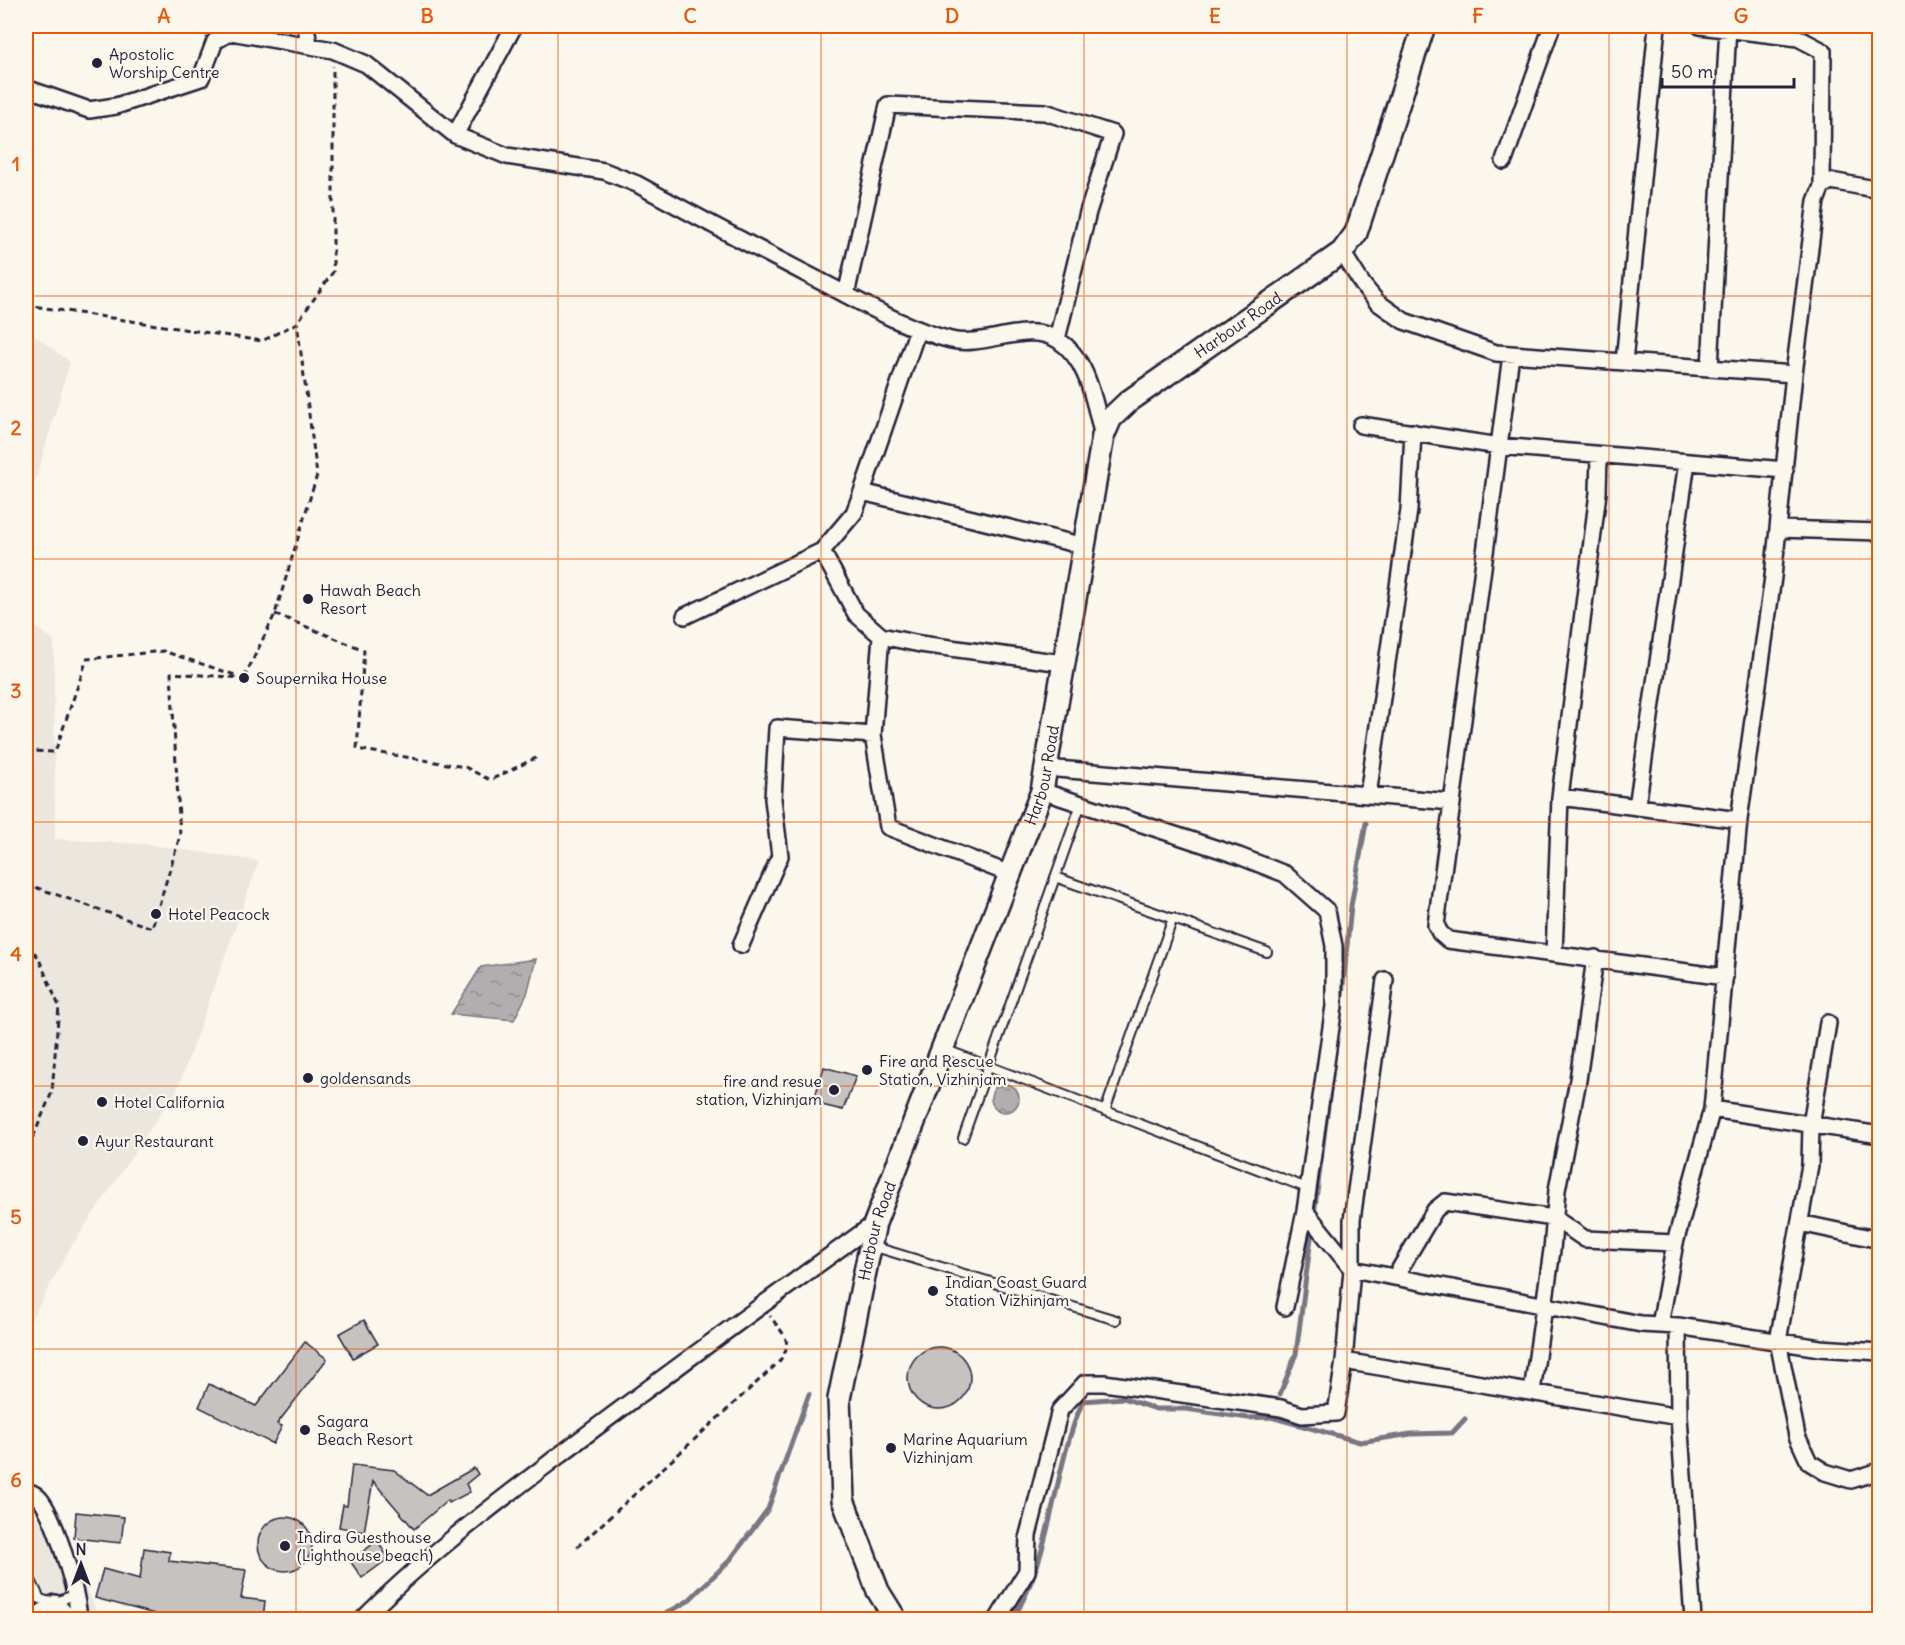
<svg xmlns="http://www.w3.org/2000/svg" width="1905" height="1645" font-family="Delius,sans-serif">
  <defs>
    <pattern id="water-ripples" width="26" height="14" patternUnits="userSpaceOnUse" patternTransform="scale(1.5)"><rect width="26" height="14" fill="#b1aeb0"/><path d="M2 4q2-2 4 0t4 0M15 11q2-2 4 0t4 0" fill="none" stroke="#908d90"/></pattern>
  </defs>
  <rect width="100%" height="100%" fill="#fbf7ec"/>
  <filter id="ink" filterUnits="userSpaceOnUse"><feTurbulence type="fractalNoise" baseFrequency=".0167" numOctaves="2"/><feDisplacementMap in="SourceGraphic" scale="12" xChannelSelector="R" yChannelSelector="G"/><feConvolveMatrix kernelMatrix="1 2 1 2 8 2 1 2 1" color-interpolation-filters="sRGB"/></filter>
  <g filter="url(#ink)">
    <!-- built -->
    <path fill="#ebe7df" d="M 26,329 L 70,362 L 26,513 Z
      M 26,619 L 54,641 L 55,839 L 145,844 L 259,861 L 178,1088 L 69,1250 L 26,1330 Z
      M 26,1500 L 88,1592 L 100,1619 L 33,1619 L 26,1584 Z"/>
    <!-- water -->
    <path fill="url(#water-ripples)" stroke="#787681" stroke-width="1.5" d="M 536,959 L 527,994 L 514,1020 L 451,1014 L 481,967 Z
      M991 1098a14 14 0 1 1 28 0a14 14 0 1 1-28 0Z"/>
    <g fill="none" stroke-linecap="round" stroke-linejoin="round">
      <!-- stream -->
      <path stroke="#787681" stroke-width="5" d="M 1341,1005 L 1351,906 L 1366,823
        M 1280,1394 L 1296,1354 L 1336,1044
        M 655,1620 L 688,1601 L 730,1560 L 768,1509 L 809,1394
        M 1012,1620 C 1054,1553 1052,1471 1083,1401 L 1123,1398 L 1156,1409 L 1186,1409 L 1248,1418 L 1271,1417 L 1360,1442 L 1411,1434 L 1452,1433 L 1465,1419"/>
    </g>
    <!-- building -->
    <path fill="#c6c2c0" stroke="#22223b" stroke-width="1.5" d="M 824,1067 L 856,1076 L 843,1110 L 813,1103 Z
      M 364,1320 L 378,1344 L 353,1358 L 339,1334 Z
      M 305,1342 L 327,1359 L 277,1424 L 282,1426 L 273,1444 L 199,1407 L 209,1384 L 256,1406 Z
      M908 1378a31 31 0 1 1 62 0a31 31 0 1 1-62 0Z
      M 352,1465 L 394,1470 L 427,1495 L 474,1468 L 478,1474 L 466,1484 L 470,1492 L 449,1503 L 448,1500 L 414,1529 L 373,1481 L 364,1532 L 339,1527 L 343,1505 L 347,1506 Z
      M 76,1512 L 124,1517 L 121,1543 L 74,1538 Z
      M258 1544a27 27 0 1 1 54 0a27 27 0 1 1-54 0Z
      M 377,1541 L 389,1558 L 362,1578 L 350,1561 Z
      M 144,1548 L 170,1552 L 169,1561 L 246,1570 L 241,1598 L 265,1601 L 263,1620 L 165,1620 L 166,1617 L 95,1598 L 103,1569 L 140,1579 Z"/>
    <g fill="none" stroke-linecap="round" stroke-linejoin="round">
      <defs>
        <path id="lane" d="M 1055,877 L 1267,952
          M 944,1049 L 1307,1188
          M 1105,1111 L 1173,918
          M 963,1138 L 1081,804
          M 872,1246 L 1116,1320
          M 26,1570 L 40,1599 L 55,1603 L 75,1594"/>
        <path id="street" d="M 306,26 L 309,45
          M 1700,26 L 1798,38 L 1823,51 L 1822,186
          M 26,88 L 89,110 L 116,106 L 201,78 L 215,41 L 231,32 L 333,50 L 366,64 L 455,135 L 507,156 L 604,171 L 637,184 C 699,218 760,250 822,282 C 863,303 906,329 951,340 C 985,348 1028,320 1058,340 C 1089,360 1094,403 1103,436
          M 455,135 L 514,26
          M 1504,161 L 1552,26
          M 1880,190 L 1831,181 L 1822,186 L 1816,201 L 1794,374 L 1773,577 L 1739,820 L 1712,1109 L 1880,1135
          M 1342,252 L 1363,285 L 1377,302 L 1404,321 L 1496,353 L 1794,374
          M 846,295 L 888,105 L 1045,112 L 1113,134 L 1088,212 L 1057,339
          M 1511,355 L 1436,925 L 1440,933 L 1448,940 L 1725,977
          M 1624,362 L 1657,26
          M 1710,368 L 1728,26
          M 1361,425 L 1499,446 L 1785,470
          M 862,492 L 1084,546
          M 1778,529 L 1880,532
          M 822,551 L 856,614 L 881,636 L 920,644 L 1063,663
          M 685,616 L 822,551 L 854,513 L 862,492 L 918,329
          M 881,636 L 873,735 L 888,827 L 1010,874
          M 1045,768 L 1452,802
          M 1042,791 L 1239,856 L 1285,874 L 1327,911 L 1334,946 L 1334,1006 L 1305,1211 L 1285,1307
          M 1368,795 L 1409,510 L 1413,432
          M 1560,797 L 1739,820
          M 1637,807 L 1687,462
          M 741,945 L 780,856 L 773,799 L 777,728 L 873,735
          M 1554,954 L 1560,797 L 1598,493 L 1599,455
          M 1828,1023 L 1811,1125 L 1810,1165 L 1778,1341 L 1797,1436 L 1809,1462 L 1825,1472 L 1851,1480 L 1880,1471
          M 1305,1211 L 1352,1269 L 1641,1324 L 1678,1326 L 1820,1348 L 1880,1352
          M 1800,1223 L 1880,1240
          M 1395,1277 L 1435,1210 L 1445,1202 L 1554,1218 L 1585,1239 L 1675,1243
          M 1660,1325 L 1675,1243 L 1712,1109
          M 1678,1326 L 1679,1417 L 1693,1620
          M 1344,1361 L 1679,1417
          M 1532,1392 L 1552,1250 L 1557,1190 L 1578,1080 L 1595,958
          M 26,1491 C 30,1492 34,1493 38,1497 C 55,1514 78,1595 79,1620
          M 31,1620 L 55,1603 L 72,1620
          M 362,1620 C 422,1559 490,1508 557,1457 C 662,1377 769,1300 875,1223
          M 997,1620 L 1027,1571 L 1028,1535 L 1060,1410 L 1085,1383 L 1104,1383 L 1281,1408 L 1302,1415 L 1336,1413 L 1344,1361 L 1352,1269 L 1352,1220 L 1385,980"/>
        <g id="secondary">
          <path id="s1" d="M 896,1620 L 878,1591 L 843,1500 L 839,1399 L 875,1223 L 1042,791 L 1103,436 L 1111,418 L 1129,401 L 1342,252 L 1356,233 L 1424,26"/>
        </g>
      </defs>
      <!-- lane casing -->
      <use href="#lane" stroke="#22223b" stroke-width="12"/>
      <!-- street casing -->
      <use href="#street" stroke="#22223b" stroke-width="20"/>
      <!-- secondary casing -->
      <use href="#secondary" stroke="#22223b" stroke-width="26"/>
      <!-- path -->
      <path stroke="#22223b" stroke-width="3" stroke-dasharray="6 4.5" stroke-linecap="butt" d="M 26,305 L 262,341 L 297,323 L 333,272 L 333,66
        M 275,614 L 364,650 L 357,749 L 465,767 L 490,780 L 538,757
        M 244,678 L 275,614 L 317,475 L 297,323
        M 26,751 L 55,752 L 87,659 L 163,651 L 238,676
        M 26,884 L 152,928 L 180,836 L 171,673 L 244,678
        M 26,947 L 30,947 L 38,957 L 59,1006 L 52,1092 L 26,1154
        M 577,1547 L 778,1363 C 795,1341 784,1336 770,1316"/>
      <!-- lane -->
      <use href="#lane" stroke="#fbf7ec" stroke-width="8"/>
      <!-- street -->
      <use href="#street" stroke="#fbf7ec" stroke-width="15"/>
      <!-- secondary -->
      <use href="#secondary" stroke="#fbf7ec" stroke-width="21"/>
    </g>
  </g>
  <!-- grid -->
  <path fill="none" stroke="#e8590c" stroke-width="1.5" stroke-opacity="0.55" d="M 296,26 L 296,1620M 558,26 L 558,1620M 821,26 L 821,1620M 1084,26 L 1084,1620M 1347,26 L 1347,1620M 1609,26 L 1609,1620M 26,296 L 1880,296M 26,559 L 1880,559M 26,822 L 1880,822M 26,1086 L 1880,1086M 26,1349 L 1880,1349"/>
  <!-- markers -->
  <g fill="#22223b" stroke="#fbf7ec" stroke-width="2">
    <circle cx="97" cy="63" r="6"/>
    <circle cx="308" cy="599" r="6"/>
    <circle cx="244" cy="678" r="6"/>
    <circle cx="156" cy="914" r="6"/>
    <circle cx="867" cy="1070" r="6"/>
    <circle cx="308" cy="1078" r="6"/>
    <circle cx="834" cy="1090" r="6"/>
    <circle cx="102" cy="1102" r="6"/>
    <circle cx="83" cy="1141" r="6"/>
    <circle cx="933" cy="1291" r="6"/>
    <circle cx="305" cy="1430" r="6"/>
    <circle cx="891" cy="1448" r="6"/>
    <circle cx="285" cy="1546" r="6"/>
  </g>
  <g text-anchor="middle" stroke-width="4.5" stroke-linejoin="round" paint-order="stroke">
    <!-- poi labels -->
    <g font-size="16" fill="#22223b" stroke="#fbf7ec" text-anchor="start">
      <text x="109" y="60">Apostolic<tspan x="109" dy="18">Worship Centre</tspan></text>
      <text x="320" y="596">Hawah Beach<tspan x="320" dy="18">Resort</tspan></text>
      <text x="256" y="684">Soupernika House</text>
      <text x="168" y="920">Hotel Peacock</text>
      <text x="879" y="1067">Fire and Rescue<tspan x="879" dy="18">Station, Vizhinjam</tspan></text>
      <text x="320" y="1084">goldensands</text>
      <text x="822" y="1087" text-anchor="end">fire and resue<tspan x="822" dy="18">station, Vizhinjam</tspan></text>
      <text x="114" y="1108">Hotel California</text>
      <text x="95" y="1147">Ayur Restaurant</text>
      <text x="945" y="1288">Indian Coast Guard<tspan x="945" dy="18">Station Vizhinjam</tspan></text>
      <text x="317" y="1427">Sagara<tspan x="317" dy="18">Beach Resort</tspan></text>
      <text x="903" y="1445">Marine Aquarium<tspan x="903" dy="18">Vizhinjam</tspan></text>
      <text x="297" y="1543">Indira Guesthouse<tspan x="297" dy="18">(Lighthouse beach)</tspan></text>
    </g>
    <!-- street labels -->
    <g font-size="16" fill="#22223b" stroke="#fbf7ec">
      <text dy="6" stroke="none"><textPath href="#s1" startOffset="1413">Harbour Road</textPath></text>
      <text dy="6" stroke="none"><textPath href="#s1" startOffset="891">Harbour Road</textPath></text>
      <text dy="6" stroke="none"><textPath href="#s1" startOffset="405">Harbour Road</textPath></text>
    </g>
  </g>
  <!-- margin -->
  <rect width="1905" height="1645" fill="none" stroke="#fbf7ec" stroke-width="66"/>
  <!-- north arrow -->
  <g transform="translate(81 1564)" stroke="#fbf7ec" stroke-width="4.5" paint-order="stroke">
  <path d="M0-4.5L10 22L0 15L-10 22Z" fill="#22223b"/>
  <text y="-9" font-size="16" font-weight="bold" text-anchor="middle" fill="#22223b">N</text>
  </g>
  <!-- scale -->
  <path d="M1662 78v9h132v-9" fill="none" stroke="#22223b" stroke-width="3"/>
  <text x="1671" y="78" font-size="18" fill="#22223b" stroke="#fbf7ec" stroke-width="4.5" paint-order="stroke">50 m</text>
  <rect x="33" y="33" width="1839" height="1579" fill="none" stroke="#e8590c" stroke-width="2"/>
  <g font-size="20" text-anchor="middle" font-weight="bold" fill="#e8590c">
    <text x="164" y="23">A</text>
    <text x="427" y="23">B</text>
    <text x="690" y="23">C</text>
    <text x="952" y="23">D</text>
    <text x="1215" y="23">E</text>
    <text x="1478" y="23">F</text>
    <text x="1741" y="23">G</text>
    <text x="16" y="171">1</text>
    <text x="16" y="435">2</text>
    <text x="16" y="698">3</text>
    <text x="16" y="961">4</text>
    <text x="16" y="1224">5</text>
    <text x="16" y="1487">6</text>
  </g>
</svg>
